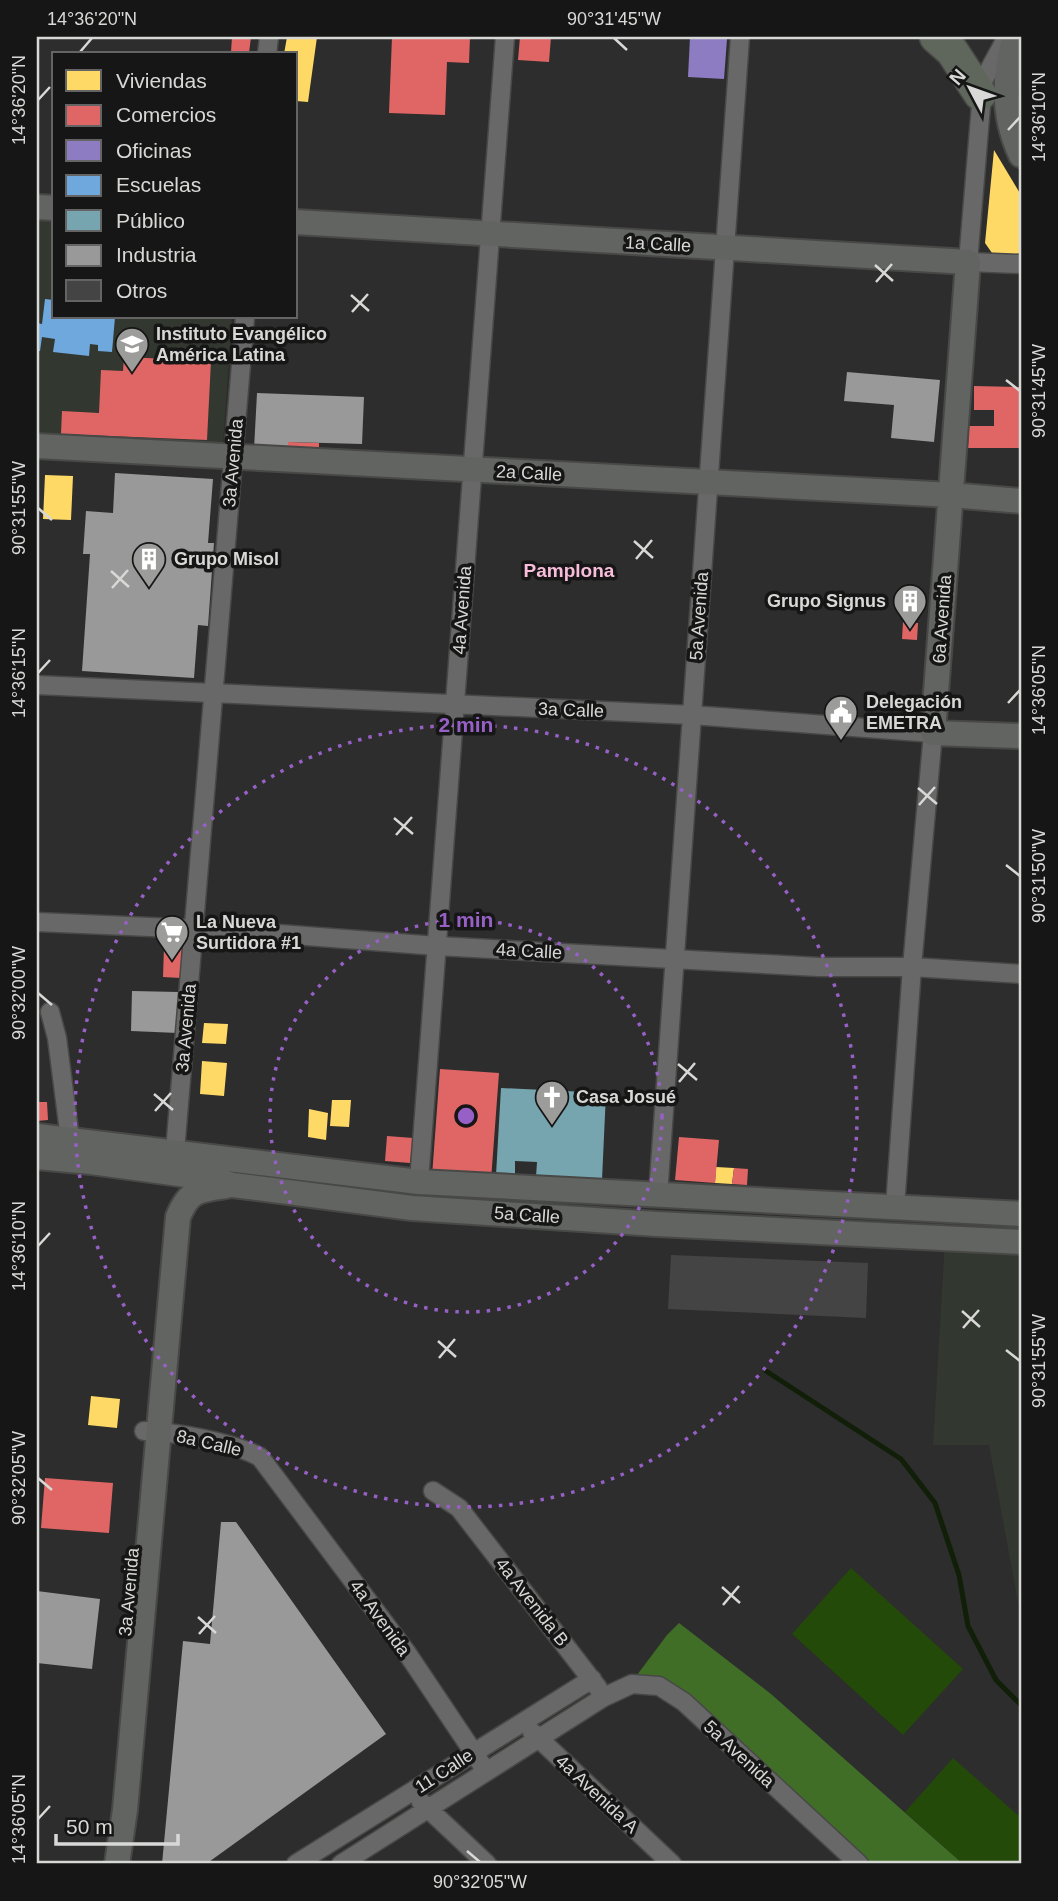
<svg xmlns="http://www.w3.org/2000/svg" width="1058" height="1901" font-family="Helvetica,sans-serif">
  <rect width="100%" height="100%" fill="#2c2d2c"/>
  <!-- built -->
  <path fill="#323730" d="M 37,219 L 54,220 L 54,317 L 232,317 L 223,444 L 37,432 Z
    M 945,1239 L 1021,1243 L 1021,1619 L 989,1445 L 933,1445 Z"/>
  <!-- green -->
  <path fill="#244a09" d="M 851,1568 L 963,1669 L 903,1735 L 792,1634 Z
    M 953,1758 L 1021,1818 L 1021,1864 L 963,1864 L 905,1812 Z"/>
  <!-- forest -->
  <path fill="#406e27" d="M 679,1623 L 771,1694 L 963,1864 L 869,1864 L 671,1684 L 637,1675 L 667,1635 Z"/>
  <!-- homes -->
  <path fill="#ffd966" d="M 287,37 L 317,37 L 308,102 L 296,101 L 296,54 L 284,54 Z
    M 994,150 L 1021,195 L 1021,256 L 992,253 L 985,243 Z
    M 45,475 L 73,476 L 71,520 L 43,519 Z
    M 204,1023 L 228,1024 L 226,1044 L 202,1043 Z
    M 202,1061 L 227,1063 L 224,1096 L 200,1094 Z
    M 332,1100 L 351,1100 L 349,1127 L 330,1126 Z
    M 309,1109 L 328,1113 L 326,1140 L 308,1137 Z
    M 716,1167 L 734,1168 L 732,1184 L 715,1183 Z
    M 91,1396 L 120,1399 L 117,1428 L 88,1425 Z"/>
  <!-- shops -->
  <path fill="#e06666" d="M 232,37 L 251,37 L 249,53 L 231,52 Z
    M 392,37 L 470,37 L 469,63 L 447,62 L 445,115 L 389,113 Z
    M 520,37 L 551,37 L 549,62 L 518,60 Z
    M 124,357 L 211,361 L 207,440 L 61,434 L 62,411 L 99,413 L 101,370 L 123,371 Z
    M 974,386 L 1021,387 L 1021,448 L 968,448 L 969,426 L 994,426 L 994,410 L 974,410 Z
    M 288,442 L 319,443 L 319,452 L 288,450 Z
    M 903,622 L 918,623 L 917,640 L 902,639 Z
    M 164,947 L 182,948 L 181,978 L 163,977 Z
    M 440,1069 L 499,1073 L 491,1180 L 432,1176 Z
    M 37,1102 L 47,1102 L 48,1120 L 37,1121 Z
    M 387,1136 L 413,1138 L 410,1163 L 385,1161 Z
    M 679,1137 L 719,1140 L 715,1183 L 675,1180 Z
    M 734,1168 L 748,1169 L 747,1185 L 732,1184 Z
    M 45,1478 L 113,1483 L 109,1533 L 41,1528 Z"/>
  <!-- offices -->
  <path fill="#8e7cc3" d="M 690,37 L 727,39 L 724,79 L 688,77 Z"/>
  <!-- schools -->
  <path fill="#6fa8dc" d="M 45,299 L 54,300 L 54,317 L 115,317 L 112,352 L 98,351 L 98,345 L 90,344 L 89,356 L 53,352 L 55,339 L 42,337 L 40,351 L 37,351 L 37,323 L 42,324 Z"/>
  <!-- public -->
  <path fill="#76a5af" d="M 501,1088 L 606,1093 L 602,1180 L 536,1177 L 537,1162 L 515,1161 L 515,1176 L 496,1175 Z"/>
  <!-- industry -->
  <path fill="#999" d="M 847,372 L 940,380 L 934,442 L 891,438 L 894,405 L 844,401 Z
    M 257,393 L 364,397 L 362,444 L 288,442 L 288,450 L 254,449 Z
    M 115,473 L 213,479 L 208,543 L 214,543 L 208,626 L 198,625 L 194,678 L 82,671 L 90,554 L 83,554 L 86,511 L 113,513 Z
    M 132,991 L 179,992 L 178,1033 L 131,1031 Z
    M 221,1522 L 236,1522 L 386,1734 L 206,1864 L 162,1864 L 183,1641 L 210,1644 Z
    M 37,1591 L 100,1599 L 92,1669 L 37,1663 Z"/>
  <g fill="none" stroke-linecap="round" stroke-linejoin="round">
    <!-- stream -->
    <path stroke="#111f09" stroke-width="5" d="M 766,1371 L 901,1459 L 935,1503 L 959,1575 L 968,1626 L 996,1680 L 1021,1705"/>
  </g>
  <!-- building -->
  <path fill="#444" d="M 671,1255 L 868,1263 L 866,1318 L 668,1309 Z"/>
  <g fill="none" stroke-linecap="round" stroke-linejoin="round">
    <defs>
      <path id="street" d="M 1007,37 L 983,81 L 968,262 L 1021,264
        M 267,54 L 269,37
        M 37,685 L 692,715 L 933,733 L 912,967 L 895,1207
        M 37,922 L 241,931 L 437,946 L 819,967 L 912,967 L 1021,974
        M 50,1012 L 57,1038 L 70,1139
        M 181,1163 L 175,1151 L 245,317
        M 419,1182 L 505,37
        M 658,1195 L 740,37
        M 144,1431 C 175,1432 232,1442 260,1457 L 407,1653 L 486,1771
        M 433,1491 L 459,1508 L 598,1688
        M 532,1732 L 672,1864
        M 421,1802 L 487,1864
        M 296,1864 L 592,1679
        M 341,1864 L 604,1697 L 632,1684 L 659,1686 L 684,1702 L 859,1864"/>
      <path id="secondary" d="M 1015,37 C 1003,77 1003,117 1021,155
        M 37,207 L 54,208
        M 296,222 L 968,262 L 933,733 L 1021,736
        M 37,446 L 951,495 L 1021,501
        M 37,1136 L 419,1182 L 1021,1214
        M 37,1157 L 91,1162 L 209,1178 L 233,1185 L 412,1208 L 657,1224 L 1021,1242
        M 117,1864 L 125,1810 L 178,1217 C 189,1190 198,1190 226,1186"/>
      <path id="highway" d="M 936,37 L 952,51 L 980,94"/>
    </defs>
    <!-- street casing -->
    <use href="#street" stroke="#484947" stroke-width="21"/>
    <!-- secondary casing -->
    <use href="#secondary" stroke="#484947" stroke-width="28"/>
    <!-- highway casing -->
    <use href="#highway" stroke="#484947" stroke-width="35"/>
    <!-- street -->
    <use href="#street" stroke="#686868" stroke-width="18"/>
    <!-- secondary -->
    <use href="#secondary" stroke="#626461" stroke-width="24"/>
    <!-- highway -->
    <use href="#highway" stroke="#5f675c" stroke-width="32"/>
  </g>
  <!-- ticks -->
  <path fill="none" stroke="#d8d9d7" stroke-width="2.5" d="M 614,38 L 627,50M 80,52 L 92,38M 38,100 L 50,87M 1008,130 L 1020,117M 875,265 L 893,281M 876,282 L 892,264M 351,295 L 369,311M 352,312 L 368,294M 1006,380 L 1020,391M 38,508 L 52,520M 634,541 L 653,558M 636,559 L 652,540M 111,571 L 129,587M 112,588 L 128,570M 38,673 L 50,660M 1008,703 L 1020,690M 918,788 L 937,804M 919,805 L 935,787M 394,818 L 413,834M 396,835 L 412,817M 1006,865 L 1020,876M 38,993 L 52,1005M 678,1064 L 697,1080M 679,1082 L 695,1063M 154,1094 L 173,1110M 155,1111 L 171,1093M 38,1246 L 50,1233M 962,1311 L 980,1327M 963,1328 L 979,1310M 438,1341 L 456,1357M 1006,1350 L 1020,1361M 439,1358 L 455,1339M 38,1478 L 52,1490M 722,1587 L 740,1603M 723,1605 L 739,1586M 198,1617 L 216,1633M 199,1634 L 215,1616M 38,1819 L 50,1806M 467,1851 L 480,1862"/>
  <!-- distance rings -->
  <g fill="none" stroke="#9760c6" stroke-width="3.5" stroke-dasharray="3.5 7">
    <circle cx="466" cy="1116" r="196"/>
    <circle cx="466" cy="1116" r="391"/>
  </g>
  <!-- icons -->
  <defs>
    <symbol id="school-pin" viewBox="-11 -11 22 30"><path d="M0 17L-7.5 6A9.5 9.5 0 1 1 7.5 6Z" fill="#9c9d9b" stroke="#151615"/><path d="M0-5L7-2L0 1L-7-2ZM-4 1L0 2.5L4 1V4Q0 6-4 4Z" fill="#fff"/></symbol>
    <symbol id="building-pin" viewBox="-11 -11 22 30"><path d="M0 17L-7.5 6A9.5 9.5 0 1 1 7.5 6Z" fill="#9c9d9b" stroke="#151615"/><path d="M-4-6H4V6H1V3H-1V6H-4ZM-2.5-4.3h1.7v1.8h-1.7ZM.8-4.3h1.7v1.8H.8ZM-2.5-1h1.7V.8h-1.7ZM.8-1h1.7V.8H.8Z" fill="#fff"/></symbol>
    <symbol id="civic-pin" viewBox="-11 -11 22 30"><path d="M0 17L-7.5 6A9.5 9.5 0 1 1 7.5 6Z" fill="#9c9d9b" stroke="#151615"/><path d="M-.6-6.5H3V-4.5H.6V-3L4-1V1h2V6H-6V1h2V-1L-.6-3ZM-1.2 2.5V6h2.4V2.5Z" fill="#fff"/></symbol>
    <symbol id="supermarket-pin" viewBox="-11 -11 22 30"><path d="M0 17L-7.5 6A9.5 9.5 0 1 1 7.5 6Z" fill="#9c9d9b" stroke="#151615"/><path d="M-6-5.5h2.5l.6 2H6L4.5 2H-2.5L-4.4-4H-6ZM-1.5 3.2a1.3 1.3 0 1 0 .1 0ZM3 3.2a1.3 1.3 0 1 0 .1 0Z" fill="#fff"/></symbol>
    <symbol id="church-pin" viewBox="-11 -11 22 30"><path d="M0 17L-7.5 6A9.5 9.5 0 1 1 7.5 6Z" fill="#9c9d9b" stroke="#151615"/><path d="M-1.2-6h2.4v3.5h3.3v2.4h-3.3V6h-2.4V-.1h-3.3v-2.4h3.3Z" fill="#fff"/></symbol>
  </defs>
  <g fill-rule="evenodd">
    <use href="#school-pin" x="113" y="325" width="38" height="52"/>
    <use href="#building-pin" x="130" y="540" width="38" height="52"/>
    <use href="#building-pin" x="891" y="582" width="38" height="52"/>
    <use href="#civic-pin" x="822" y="693" width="38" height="52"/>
    <use href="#supermarket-pin" x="153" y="913" width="38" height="52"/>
    <use href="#church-pin" x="533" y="1078" width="38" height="52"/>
  </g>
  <g text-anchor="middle" stroke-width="7" stroke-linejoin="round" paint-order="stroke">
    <!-- street labels -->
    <g font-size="18" fill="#d8d9d7" stroke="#151615">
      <text transform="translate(658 244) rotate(3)" y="6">1a Calle</text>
      <text transform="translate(233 463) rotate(-85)" y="6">3a Avenida</text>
      <text transform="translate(529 473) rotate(3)" y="6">2a Calle</text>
      <text transform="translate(462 610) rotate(-86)" y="6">4a Avenida</text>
      <text transform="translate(699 616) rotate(-86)" y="6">5a Avenida</text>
      <text transform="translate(942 619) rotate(-86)" y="6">6a Avenida</text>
      <text transform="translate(571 710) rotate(2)" y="6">3a Calle</text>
      <text transform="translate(529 951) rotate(3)" y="6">4a Calle</text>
      <text transform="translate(186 1028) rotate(-85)" y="6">3a Avenida</text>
      <text transform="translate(527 1215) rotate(4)" y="6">5a Calle</text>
      <text transform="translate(209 1443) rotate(13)" y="6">8a Calle</text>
      <text transform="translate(129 1592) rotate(-85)" y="6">3a Avenida</text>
      <text transform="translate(532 1602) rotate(52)" y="6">4a Avenida B</text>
      <text transform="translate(380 1618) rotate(54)" y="6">4a Avenida</text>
      <text transform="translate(739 1754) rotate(43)" y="6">5a Avenida</text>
      <text transform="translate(444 1771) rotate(-33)" y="6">11 Calle</text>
      <text transform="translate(597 1794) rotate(43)" y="6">4a Avenida A</text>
    </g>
    <!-- poi labels -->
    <g font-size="18" font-weight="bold" fill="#d8d9d7" stroke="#151615" text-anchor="start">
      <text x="156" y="340">Instituto Evangélico<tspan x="156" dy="21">América Latina</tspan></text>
      <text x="174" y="565">Grupo Misol</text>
      <text x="886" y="607" text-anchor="end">Grupo Signus</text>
      <text x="866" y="708">Delegación<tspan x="866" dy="21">EMETRA</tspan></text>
      <text x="196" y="928">La Nueva<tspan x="196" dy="21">Surtidora #1</tspan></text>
      <text x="576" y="1103">Casa Josué</text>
    </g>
    <!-- neighbourhood labels -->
    <g font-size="19" font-weight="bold" fill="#f9bddc" stroke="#151615">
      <text x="569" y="577">Pamplona</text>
    </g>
  </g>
  <circle cx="466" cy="1116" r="10" fill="#9760c6" stroke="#151615" stroke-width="3.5"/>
  <g font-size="21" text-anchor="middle" font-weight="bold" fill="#9760c6" stroke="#151615" stroke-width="7" stroke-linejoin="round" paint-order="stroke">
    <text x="466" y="732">2 min</text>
    <text x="466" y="927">1 min</text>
  </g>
  <!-- border -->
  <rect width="1058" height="1901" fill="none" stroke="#151615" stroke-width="77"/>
  <!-- legend -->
  <rect x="52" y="52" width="245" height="266" fill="#151615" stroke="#636463" stroke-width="2"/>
  <rect x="66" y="70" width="35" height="21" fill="#ffd966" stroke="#636463" stroke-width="2"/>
  <text x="116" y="88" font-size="21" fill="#d8d9d7">Viviendas</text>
  <rect x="66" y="105" width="35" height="21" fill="#e06666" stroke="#636463" stroke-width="2"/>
  <text x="116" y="122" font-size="21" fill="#d8d9d7">Comercios</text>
  <rect x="66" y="140" width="35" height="21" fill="#8e7cc3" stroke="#636463" stroke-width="2"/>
  <text x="116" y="158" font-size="21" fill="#d8d9d7">Oficinas</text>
  <rect x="66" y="175" width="35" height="21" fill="#6fa8dc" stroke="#636463" stroke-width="2"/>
  <text x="116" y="192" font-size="21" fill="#d8d9d7">Escuelas</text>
  <rect x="66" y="210" width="35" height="21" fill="#76a5af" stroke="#636463" stroke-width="2"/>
  <text x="116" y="228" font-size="21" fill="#d8d9d7">Público</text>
  <rect x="66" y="245" width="35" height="21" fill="#999999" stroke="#636463" stroke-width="2"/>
  <text x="116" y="262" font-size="21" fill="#d8d9d7">Industria</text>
  <rect x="66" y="280" width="35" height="21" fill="#444444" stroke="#636463" stroke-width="2"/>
  <text x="116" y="298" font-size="21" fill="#d8d9d7">Otros</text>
  <!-- north arrow -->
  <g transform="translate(970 88) rotate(311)" stroke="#151615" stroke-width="5" paint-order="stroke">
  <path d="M0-5L12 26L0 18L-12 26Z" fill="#d8d9d7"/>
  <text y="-10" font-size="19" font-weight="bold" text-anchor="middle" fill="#d8d9d7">N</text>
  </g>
  <!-- scale -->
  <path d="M56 1834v10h122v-10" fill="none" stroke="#d8d9d7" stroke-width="3.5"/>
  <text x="66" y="1834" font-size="21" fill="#d8d9d7" stroke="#151615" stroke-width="5" paint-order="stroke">50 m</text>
  <rect x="38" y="38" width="982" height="1824" fill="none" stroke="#d8d9d7" stroke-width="2.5"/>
  <g font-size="18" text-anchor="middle" fill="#d8d9d7">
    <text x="92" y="25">14°36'20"N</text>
    <text x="614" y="25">90°31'45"W</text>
    <text transform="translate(19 100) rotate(-90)" y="6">14°36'20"N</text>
    <text transform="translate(1039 117) rotate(-90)" y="6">14°36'10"N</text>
    <text transform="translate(1039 391) rotate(-90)" y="6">90°31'45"W</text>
    <text transform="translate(19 508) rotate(-90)" y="6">90°31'55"W</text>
    <text transform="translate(19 673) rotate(-90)" y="6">14°36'15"N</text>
    <text transform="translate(1039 690) rotate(-90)" y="6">14°36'05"N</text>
    <text transform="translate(1039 876) rotate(-90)" y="6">90°31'50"W</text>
    <text transform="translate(19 993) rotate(-90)" y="6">90°32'00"W</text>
    <text transform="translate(19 1246) rotate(-90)" y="6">14°36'10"N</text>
    <text transform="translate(1039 1361) rotate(-90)" y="6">90°31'55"W</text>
    <text transform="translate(19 1478) rotate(-90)" y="6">90°32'05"W</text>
    <text transform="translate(19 1819) rotate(-90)" y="6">14°36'05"N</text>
    <text x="480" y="1888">90°32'05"W</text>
  </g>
</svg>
